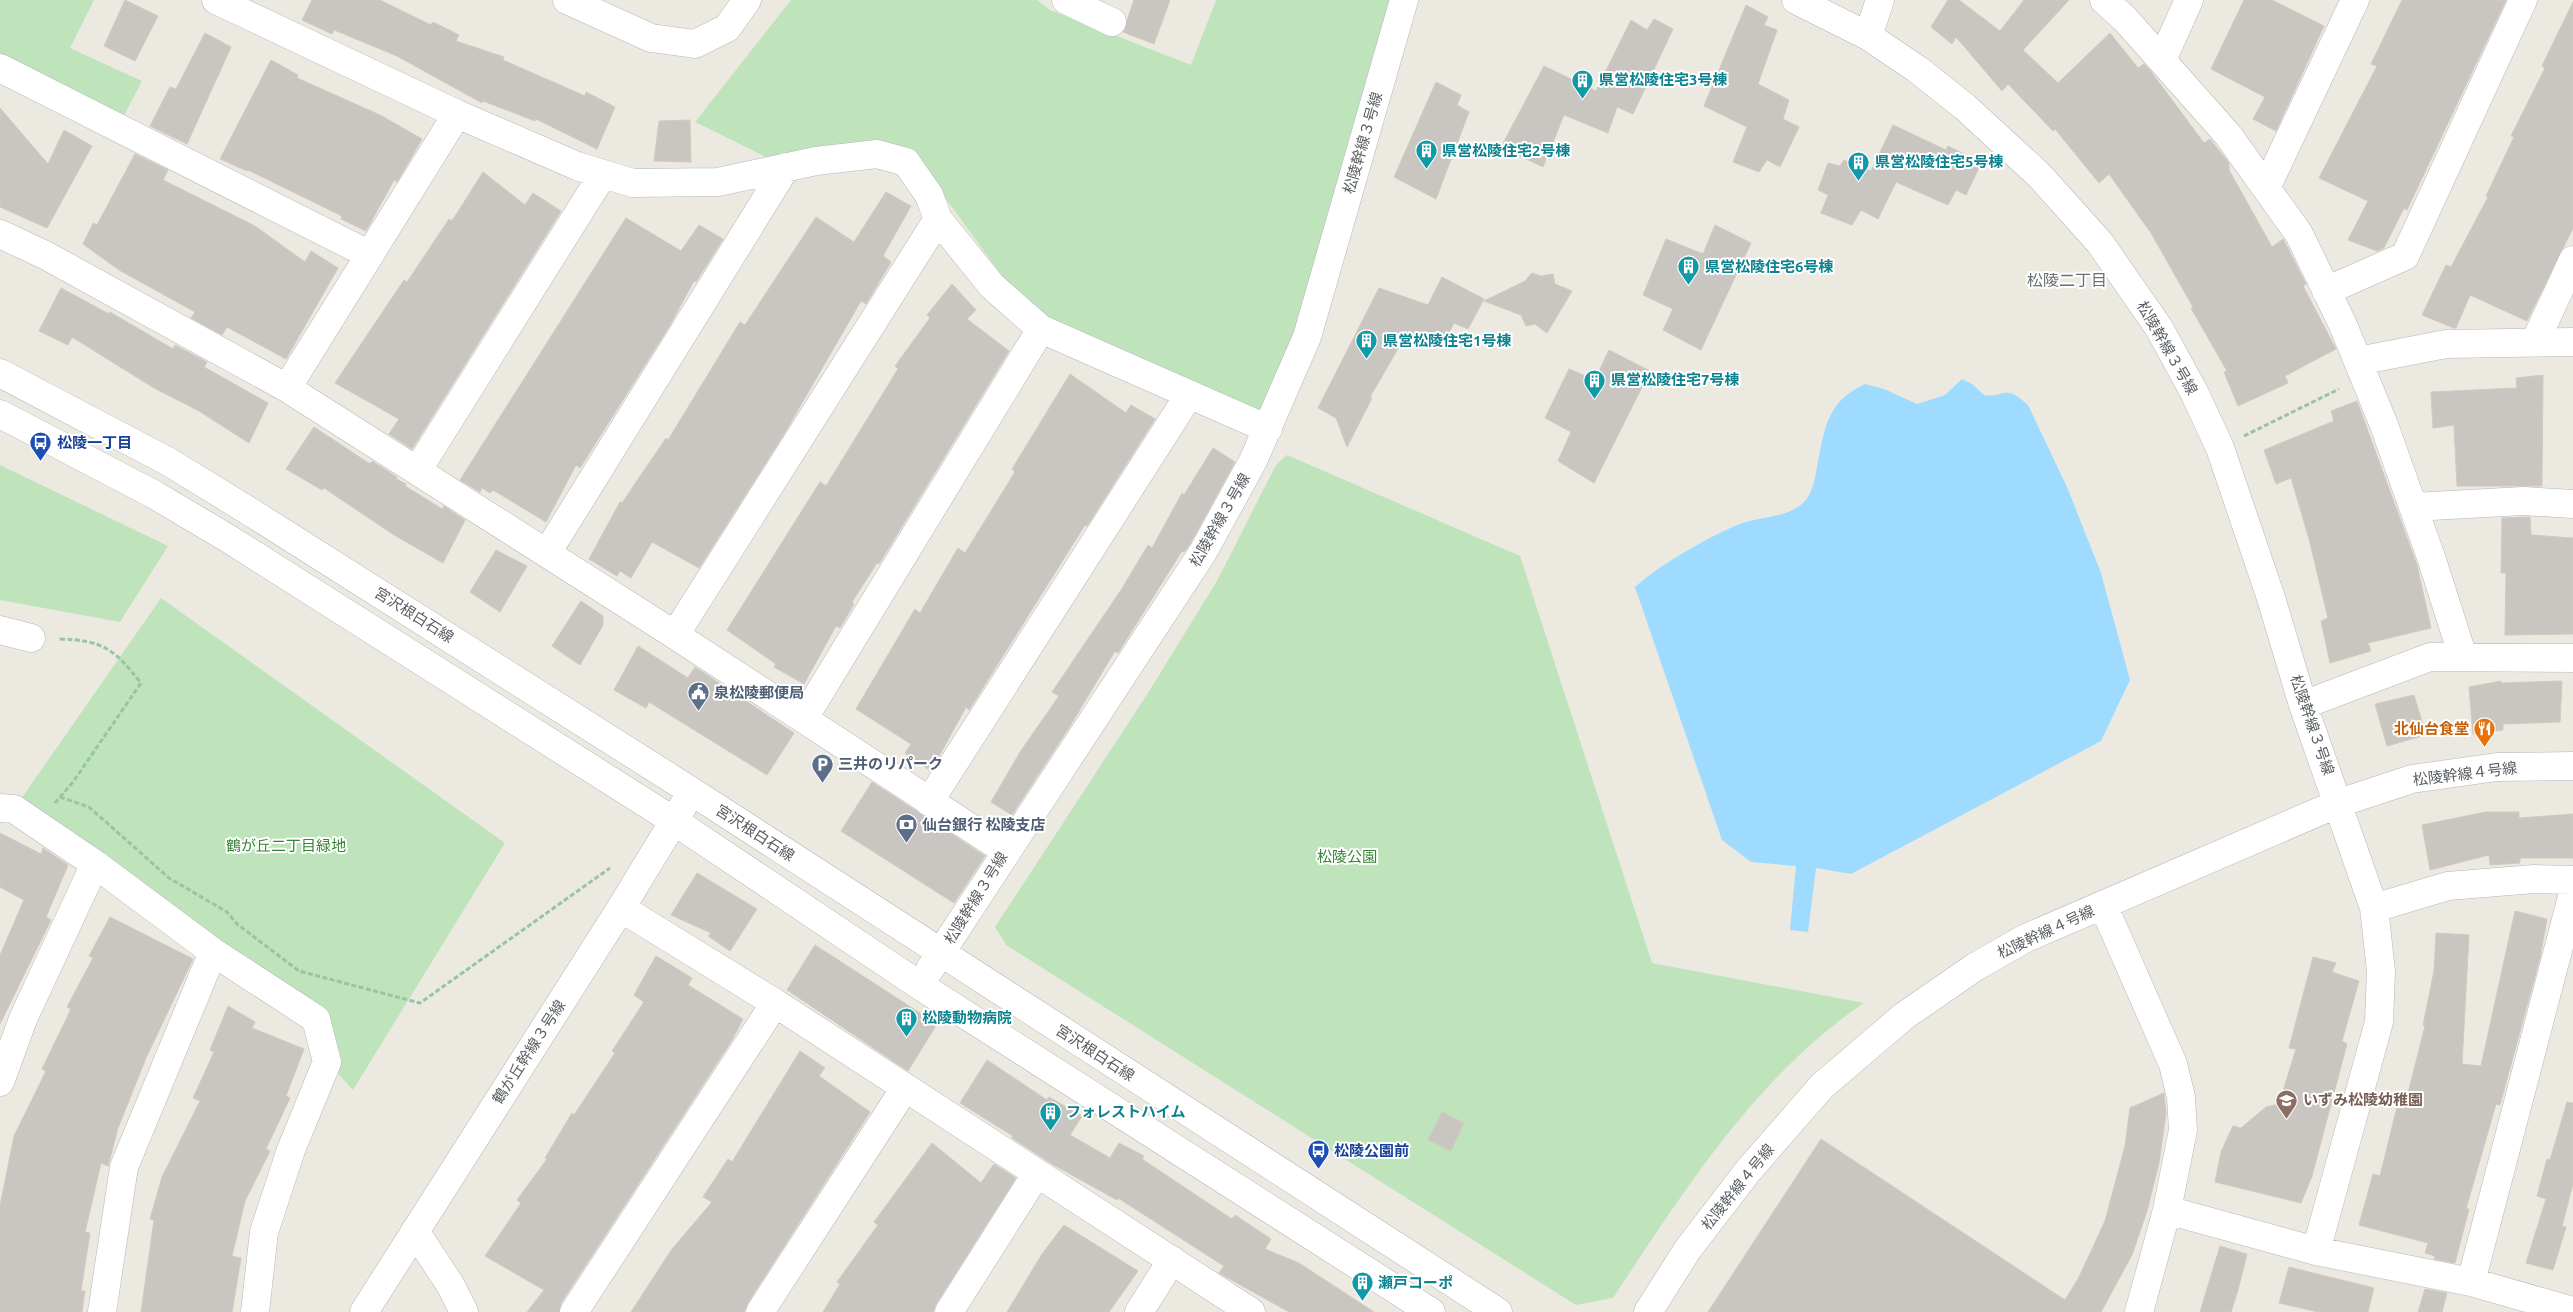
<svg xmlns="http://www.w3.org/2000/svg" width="2573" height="1312" font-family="Ubuntu,'Noto Sans JP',sans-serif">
  <rect width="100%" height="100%" fill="#ece9e1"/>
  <!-- green -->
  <path fill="#bfe4bc" d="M 0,0 L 94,0 L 70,48 L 142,81 L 118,127 L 0,68 Z
    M 791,0 L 1037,0 L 1050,10 L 1191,65 L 1216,0 L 1397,0 L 1268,429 L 1041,329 L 908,147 L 786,167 L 695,122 Z
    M 1287,455 L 1520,556 L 1652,963 L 1864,1003 C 1756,1076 1684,1191 1613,1298 L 1576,1305 L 1006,945 L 995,927 L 1148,693 L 1217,581 L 1276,465 Z
    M 0,465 L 168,546 L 120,622 L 0,600 Z
    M 161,598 L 505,843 L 353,1090 L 327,1062 L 316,1019 L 14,809 Z"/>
  <!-- water -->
  <path fill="#9edbff" d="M 1962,379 L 1972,384 L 1984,395 C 2006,398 2004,383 2028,405 L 2067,487 L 2101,573 L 2130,680 L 2101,741 L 1851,874 L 1816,868 L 1808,932 L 1790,930 L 1796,866 L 1751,862 L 1722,840 L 1635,587 C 1661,564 1703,540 1735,526 C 1757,516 1790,519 1806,500 C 1813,491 1815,478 1817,467 C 1825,428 1826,402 1865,384 L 1884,389 L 1917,404 L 1945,395 Z"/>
  <!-- building -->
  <path fill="#c9c5c0" stroke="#d1cabf" d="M 125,0 L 158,16 L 135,61 L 104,46 Z
    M 312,0 L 380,0 L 431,25 L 433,22 L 459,35 L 456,41 L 504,57 L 503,60 L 585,96 L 586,92 L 615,107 L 597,149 L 536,119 L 535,121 L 483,101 L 482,103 L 397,56 L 334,30 L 332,34 L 302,20 Z
    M 1134,0 L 1170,0 L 1154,44 L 1123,32 Z
    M 1948,0 L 1959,0 L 2000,31 L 2024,0 L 2069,0 L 2023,50 L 2058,83 L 2110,33 L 2138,68 L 2144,64 L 2149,69 L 2204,143 L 2210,139 L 2229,163 L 2229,170 L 2272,247 L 2283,239 L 2288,248 L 2306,284 L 2303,286 L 2336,349 L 2285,376 L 2288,383 L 2238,406 L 2224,372 L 2227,371 L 2191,308 L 2193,307 L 2151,233 L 2109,174 L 2099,183 L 2055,129 L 2053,131 L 2008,84 L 2002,91 L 1956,37 L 1952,44 L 1931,27 Z
    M 2244,0 L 2272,0 L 2324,26 L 2276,131 L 2253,119 L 2265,97 L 2211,69 Z
    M 2402,0 L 2506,0 L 2407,210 L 2404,208 L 2384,248 L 2377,251 L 2348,240 L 2368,201 L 2319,178 L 2377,66 L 2371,64 Z
    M 2573,2 L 2573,228 L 2527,321 L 2470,295 L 2456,328 L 2454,328 L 2422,315 L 2446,265 L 2451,267 L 2488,197 L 2486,196 L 2514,137 L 2511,136 L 2545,68 L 2542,66 Z
    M 1746,5 L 1768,17 L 1764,25 L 1777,30 L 1758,84 L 1789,100 L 1783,119 L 1799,127 L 1780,167 L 1767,160 L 1759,172 L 1733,162 L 1747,127 L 1704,106 Z
    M 1654,19 L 1673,29 L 1633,114 L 1617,107 L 1608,133 L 1564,115 L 1543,167 L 1501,147 L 1544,66 L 1596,91 L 1631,20 L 1647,30 Z
    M 205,33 L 231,47 L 187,144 L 150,126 L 170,87 L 176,89 Z
    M 271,60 L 298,75 L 297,78 L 380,115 L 422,139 L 397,182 L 394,180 L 366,231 L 341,219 L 342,216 L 248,170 L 247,171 L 220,159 Z
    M 1436,82 L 1461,95 L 1457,105 L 1469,112 L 1436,199 L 1394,177 Z
    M 0,108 L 48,164 L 64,130 L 92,146 L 47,228 L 0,207 Z
    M 690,120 L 691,162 L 654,161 L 659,121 Z
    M 1893,125 L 1946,150 L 1948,146 L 1968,156 L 1966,161 L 1979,168 L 1966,195 L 1956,190 L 1948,205 L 1896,182 L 1878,219 L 1861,210 L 1852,225 L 1821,213 L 1828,195 L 1818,190 L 1828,163 L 1840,166 L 1844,160 L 1871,171 Z
    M 135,154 L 168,170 L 163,180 L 255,226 L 305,262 L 311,251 L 338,268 L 286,359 L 227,327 L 222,335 L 191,318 L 195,312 L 119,270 L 83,244 L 93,223 L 97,225 Z
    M 483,172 L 525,205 L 533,193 L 561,211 L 412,449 L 389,434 L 399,419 L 335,383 L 404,280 L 407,282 L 449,219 L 452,221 Z
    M 886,192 L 911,206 L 883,256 L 891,262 L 866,304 L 861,301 L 784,434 L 699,568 L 652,542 L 631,578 L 620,571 L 617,576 L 589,559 L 620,502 L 622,503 L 666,438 L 668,440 L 740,322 L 745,325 L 816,217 L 854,242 Z
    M 626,218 L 681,251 L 699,225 L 723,239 L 696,282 L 694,281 L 670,325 L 580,468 L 576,465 L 546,522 L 493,490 L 490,493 L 482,488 L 480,492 L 460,480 Z
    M 1715,225 L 1751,243 L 1701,350 L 1663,330 L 1673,309 L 1643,295 L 1666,239 L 1703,254 Z
    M 1532,273 L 1541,276 L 1553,274 L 1555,284 L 1572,291 L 1547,333 L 1535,324 L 1526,326 L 1521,315 L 1484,301 L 1525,281 Z
    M 1442,277 L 1484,299 L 1468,329 L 1454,323 L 1444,342 L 1424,331 L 1419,342 L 1406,335 L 1370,397 L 1372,398 L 1347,447 L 1336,418 L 1318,408 L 1379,288 L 1428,305 Z
    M 952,284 L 976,310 L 967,319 L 1009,351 L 879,564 L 877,563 L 852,602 L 854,604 L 840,628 L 836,626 L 804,684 L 774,667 L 776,664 L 727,630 L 820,482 L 826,486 L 898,369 L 895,366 L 930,318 L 927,315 Z
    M 61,288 L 109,314 L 110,312 L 173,349 L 175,345 L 207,362 L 204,367 L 268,403 L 249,443 L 199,411 L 154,388 L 72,337 L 68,345 L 39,331 Z
    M 1609,350 L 1650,371 L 1594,483 L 1558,461 L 1571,432 L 1545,418 L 1569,369 L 1595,380 Z
    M 1070,374 L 1126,413 L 1131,405 L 1155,419 L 1087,526 L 1085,525 L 969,710 L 966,707 L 931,771 L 905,753 L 911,744 L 856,709 L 915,609 L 920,613 L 958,548 L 965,553 L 1015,472 L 1012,469 Z
    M 2543,375 L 2542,486 L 2457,486 L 2454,425 L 2433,428 L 2431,392 L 2517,388 L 2516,378 Z
    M 2357,401 L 2417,565 L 2431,628 L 2368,643 L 2371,651 L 2330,663 L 2321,621 L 2328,618 L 2309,539 L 2291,478 L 2276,484 L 2264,450 L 2334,421 L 2331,411 Z
    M 314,427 L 370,464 L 372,461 L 397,477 L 396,479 L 406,484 L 405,486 L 442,509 L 444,506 L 465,520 L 443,563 L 394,535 L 324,488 L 322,490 L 286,469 Z
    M 1213,448 L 1235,462 L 1190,544 L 1184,552 L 1182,551 L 1118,653 L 1115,651 L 1070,726 L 1012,815 L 991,802 L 1020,752 L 1059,696 L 1052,692 L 1121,590 L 1148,545 L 1152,548 L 1182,493 L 1184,495 Z
    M 2530,517 L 2531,535 L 2573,538 L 2573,634 L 2505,635 L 2506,573 L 2501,573 L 2502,518 Z
    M 496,550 L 527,566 L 500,612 L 470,592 Z
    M 581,601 L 603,616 L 603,625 L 580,665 L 552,646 Z
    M 638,646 L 688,678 L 695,667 L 794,733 L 767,775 L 649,702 L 646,708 L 614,690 Z
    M 2501,681 L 2501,683 L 2562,681 L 2560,722 L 2503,724 L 2503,730 L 2473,734 L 2469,687 Z
    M 2414,695 L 2426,735 L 2387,746 L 2375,704 Z
    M 872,782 L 985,856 L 954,903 L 841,831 Z
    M 2486,812 L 2519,812 L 2519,818 L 2573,814 L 2573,858 L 2520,858 L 2520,863 L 2490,865 L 2489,855 L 2430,870 L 2422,825 Z
    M 0,833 L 41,854 L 43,848 L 68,865 L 46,917 L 51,920 L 0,1024 L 0,955 L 24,900 L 0,887 Z
    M 697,873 L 757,909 L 730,951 L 708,936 L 711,933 L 671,915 Z
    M 2515,911 L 2547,919 L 2540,958 L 2500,1105 L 2496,1104 L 2466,1209 L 2469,1209 L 2455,1263 L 2434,1259 L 2435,1256 L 2425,1253 L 2428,1243 L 2359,1225 L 2373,1174 L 2380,1176 L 2397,1107 L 2404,1109 L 2425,1026 L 2423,1025 L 2434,971 L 2436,933 L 2469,935 L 2462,1064 L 2481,1066 Z
    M 110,917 L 193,959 L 146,1058 L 118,1128 L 108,1166 L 101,1163 L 85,1232 L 90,1233 L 81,1291 L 85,1291 L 82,1312 L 0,1312 L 0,1206 L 14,1136 L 46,1071 L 42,1069 L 71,1009 L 67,1007 L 93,958 L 89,956 Z
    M 815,945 L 937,1024 L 908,1071 L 787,990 Z
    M 656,956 L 692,978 L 688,985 L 743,1019 L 732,1040 L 561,1303 L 559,1312 L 527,1312 L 544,1290 L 485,1256 L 521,1203 L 517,1200 L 547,1159 L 545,1158 L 572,1113 L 574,1115 L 615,1053 L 612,1051 L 644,1002 L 634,995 Z
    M 2313,957 L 2336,963 L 2332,972 L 2359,981 L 2342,1041 L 2347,1044 L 2312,1176 L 2301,1203 L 2215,1182 L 2221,1152 L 2233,1126 L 2241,1128 L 2266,1107 L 2279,1104 L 2296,1049 L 2289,1048 Z
    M 228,1006 L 255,1022 L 252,1028 L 304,1049 L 286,1096 L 290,1098 L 266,1149 L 270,1151 L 245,1201 L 232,1256 L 241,1258 L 232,1312 L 141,1312 L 154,1220 L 150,1219 L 162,1177 L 200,1101 L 193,1098 L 214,1052 L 210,1050 Z
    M 800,1051 L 825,1068 L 819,1076 L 870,1112 L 747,1304 L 744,1312 L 631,1312 L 672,1249 L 712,1202 L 703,1197 L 728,1159 L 732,1162 Z
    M 987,1060 L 1047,1100 L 1049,1097 L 1082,1116 L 1070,1135 L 1110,1158 L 1119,1143 L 1144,1156 L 1142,1159 L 1232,1219 L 1235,1215 L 1271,1239 L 1265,1249 L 1299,1263 L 1374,1312 L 1289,1312 L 1219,1273 L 1224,1266 L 1118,1198 L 1117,1200 L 1052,1164 L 1012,1138 L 1013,1136 L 960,1103 Z
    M 2164,1093 L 2166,1114 L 2159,1163 L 2147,1211 L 2132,1255 L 2101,1312 L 1708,1312 L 1821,1139 L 2065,1300 L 2078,1279 L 2105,1221 L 2125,1146 L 2130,1108 Z
    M 2567,1102 L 2573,1103 L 2573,1184 L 2562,1226 L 2566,1227 L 2553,1270 L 2526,1263 L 2546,1199 L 2537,1196 L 2547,1159 L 2550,1160 Z
    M 1442,1112 L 1464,1123 L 1451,1151 L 1428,1140 Z
    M 932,1143 L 981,1183 L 994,1164 L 1016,1178 L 936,1304 L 933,1312 L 823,1312 L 840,1284 L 837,1282 L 878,1225 L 874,1222 Z
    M 1064,1225 L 1138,1271 L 1109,1312 L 1007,1312 L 1042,1254 Z
    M 2220,1246 L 2247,1254 L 2238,1290 L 2231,1312 L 2200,1312 Z
    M 2289,1267 L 2374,1288 L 2368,1312 L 2318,1312 L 2279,1303 Z
    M 2425,1289 L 2447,1293 L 2442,1312 L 2418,1312 Z"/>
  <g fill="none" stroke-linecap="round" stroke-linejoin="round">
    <defs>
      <path id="minor" d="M 216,0 L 457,114
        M 567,0 L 651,38 L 695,44 L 727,28 L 747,0
        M 1066,0 L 1112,22
        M 1796,0 L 1868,36 L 1917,69 L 1965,107 L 2040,176 L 2100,243 L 2159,328 L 2194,392 L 2220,448 L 2271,598 L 2303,705 L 2374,908 L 2381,971 L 2379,1022 L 2316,1251
        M 2104,0 L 2125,19 L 2228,135 L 2299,234 L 2343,325 L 2384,425 L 2432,560 L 2463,657
        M 1868,36 L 1880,0
        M 2162,60 L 2189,0
        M 0,68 L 370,255
        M 2266,188 L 2355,0
        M 0,234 L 45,255 L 287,388
        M 2326,291 L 2405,256 L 2523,0
        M 2535,342 L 2573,260
        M 2358,361 L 2446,344 L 2573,342
        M 0,373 L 169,462 L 252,513 L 691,791 L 1498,1312
        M 0,414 L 155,495 L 229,539 L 674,821 L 919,985 L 1431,1312
        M 417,471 L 603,174
        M 2413,507 L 2523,501 L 2573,504
        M 547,553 L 786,167
        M 0,630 L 31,638
        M 675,635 L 287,388 L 457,114 L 577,166 L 633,183 L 718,182 L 816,161 L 877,154 L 906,162 L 929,195 L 938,219
        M 2303,705 L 2430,657 L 2573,658
        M 804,718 L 1041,329
        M 929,802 L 1189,395
        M 0,808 L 14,809 L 95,864 L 213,952 L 316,1019 L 327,1062 L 291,1150 L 264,1232 L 255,1312
        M 1006,851 L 675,635 L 938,219 L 992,286 L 1041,329 L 1268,429
        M 2103,905 L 2173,1064 L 2181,1097 L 2183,1130 L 2167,1210 L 2139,1312
        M 621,908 L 775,1003 L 1251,1312
        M 2374,908 L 2448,886 L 2534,879 L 2573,880
        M 930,969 L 1203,552 L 1253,461 L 1307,337 L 1404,0
        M 0,1082 L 23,1019 L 95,864
        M 2167,1210 L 2316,1251 L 2471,1282 L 2573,1311
        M 415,1231 L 451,1286 L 464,1312
        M 2471,1282 L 2573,893
        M 102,1312 L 124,1167 L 213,952
        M 364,1312 L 621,908 L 683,806
        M 574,1312 L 775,1003
        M 760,1312 L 905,1088
        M 949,1312 L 1037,1173
        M 1139,1312 L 1172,1260
        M 1648,1312 L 1688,1249 L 1748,1171 L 1822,1086 L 1904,1016 L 1975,967 L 2026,938 L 2339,803 L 2412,779 L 2497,767 L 2573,766"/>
    </defs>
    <!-- minor casing -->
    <use href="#minor" stroke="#b3b7bb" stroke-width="29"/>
    <!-- path -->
    <path stroke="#96c5a0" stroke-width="3" stroke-dasharray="5 2.5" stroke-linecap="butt" d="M 2244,436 L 2339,389
      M 60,797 L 89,807 L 169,878 L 227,912 L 237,924 L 299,971 L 420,1003 L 610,868
      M 55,803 L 73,782 L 141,683 C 114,649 103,640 59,639"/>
    <!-- minor -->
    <use href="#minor" stroke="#fff" stroke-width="28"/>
  </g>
  <!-- icons -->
  <defs>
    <symbol id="building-pin" viewBox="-11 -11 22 30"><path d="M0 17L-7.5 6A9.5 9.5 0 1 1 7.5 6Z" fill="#0f9aa8" stroke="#fff"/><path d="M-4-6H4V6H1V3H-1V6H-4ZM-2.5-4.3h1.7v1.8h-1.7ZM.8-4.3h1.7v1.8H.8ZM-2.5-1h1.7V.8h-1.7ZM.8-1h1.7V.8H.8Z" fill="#fff"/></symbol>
    <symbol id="bus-pin" viewBox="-11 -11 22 30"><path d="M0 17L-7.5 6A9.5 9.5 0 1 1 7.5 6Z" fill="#1a4fb4" stroke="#fff"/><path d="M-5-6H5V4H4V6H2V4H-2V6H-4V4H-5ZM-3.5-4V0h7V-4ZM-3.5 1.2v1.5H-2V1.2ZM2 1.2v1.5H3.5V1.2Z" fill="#fff"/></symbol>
    <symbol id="civic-pin" viewBox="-11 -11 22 30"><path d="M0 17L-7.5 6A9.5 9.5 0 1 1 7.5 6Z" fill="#5c6f8a" stroke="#fff"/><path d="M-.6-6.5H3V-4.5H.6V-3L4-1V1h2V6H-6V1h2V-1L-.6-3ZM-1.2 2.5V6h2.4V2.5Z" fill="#fff"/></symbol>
    <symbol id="restaurant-pin" viewBox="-11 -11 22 30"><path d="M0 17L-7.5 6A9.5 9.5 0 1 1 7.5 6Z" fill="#e8710a" stroke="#fff"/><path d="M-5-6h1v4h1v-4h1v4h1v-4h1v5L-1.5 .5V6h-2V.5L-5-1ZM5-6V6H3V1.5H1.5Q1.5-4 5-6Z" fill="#fff"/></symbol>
    <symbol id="parking-pin" viewBox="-11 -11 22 30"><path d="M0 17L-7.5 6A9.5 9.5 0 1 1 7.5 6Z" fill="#5c6f8a" stroke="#fff"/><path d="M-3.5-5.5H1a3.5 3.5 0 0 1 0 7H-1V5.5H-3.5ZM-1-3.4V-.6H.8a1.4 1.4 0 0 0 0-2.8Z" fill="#fff"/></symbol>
    <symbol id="bank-pin" viewBox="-11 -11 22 30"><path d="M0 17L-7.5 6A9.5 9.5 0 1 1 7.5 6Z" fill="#5c6f8a" stroke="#fff"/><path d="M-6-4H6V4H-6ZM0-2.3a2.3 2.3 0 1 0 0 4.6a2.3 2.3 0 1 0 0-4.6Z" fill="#fff"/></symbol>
    <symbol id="school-pin" viewBox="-11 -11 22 30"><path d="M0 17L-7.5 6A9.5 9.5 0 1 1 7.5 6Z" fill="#8d6e63" stroke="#fff"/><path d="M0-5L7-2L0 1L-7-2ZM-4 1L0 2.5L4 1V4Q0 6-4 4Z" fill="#fff"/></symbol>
  </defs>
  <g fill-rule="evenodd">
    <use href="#building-pin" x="1570" y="68" width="25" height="34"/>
    <use href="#building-pin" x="1414" y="138" width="25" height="34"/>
    <use href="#building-pin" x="1846" y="150" width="25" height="34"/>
    <use href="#building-pin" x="1676" y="254" width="25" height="34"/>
    <use href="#building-pin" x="1354" y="328" width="25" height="34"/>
    <use href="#building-pin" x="1582" y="368" width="25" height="34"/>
    <use href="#bus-pin" x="28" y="430" width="25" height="34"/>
    <use href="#civic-pin" x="686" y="680" width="25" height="34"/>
    <use href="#restaurant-pin" x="2472" y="716" width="25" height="34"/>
    <use href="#parking-pin" x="810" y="752" width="25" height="34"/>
    <use href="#bank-pin" x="894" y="812" width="25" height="34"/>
    <use href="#building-pin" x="894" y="1006" width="25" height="34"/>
    <use href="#school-pin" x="2274" y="1088" width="25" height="34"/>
    <use href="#building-pin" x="1038" y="1100" width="25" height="34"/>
    <use href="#bus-pin" x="1306" y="1138" width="25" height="34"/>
    <use href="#building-pin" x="1350" y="1270" width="25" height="34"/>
  </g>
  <g text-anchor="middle" stroke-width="4" stroke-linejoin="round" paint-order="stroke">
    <!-- culture labels -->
    <g font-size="15" font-weight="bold" fill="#0d838f" stroke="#fff" text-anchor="start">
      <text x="1599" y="85">県営松陵住宅3号棟</text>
      <text x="1442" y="156">県営松陵住宅2号棟</text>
      <text x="1875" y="167">県営松陵住宅5号棟</text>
      <text x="1705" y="272">県営松陵住宅6号棟</text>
      <text x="1383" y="346">県営松陵住宅1号棟</text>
      <text x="1611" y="385">県営松陵住宅7号棟</text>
      <text x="922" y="1023">松陵動物病院</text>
      <text x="1066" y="1117">フォレストハイム</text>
      <text x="1378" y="1288">瀬戸コーポ</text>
    </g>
    <!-- street labels -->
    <g font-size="15" fill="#595e62" stroke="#fff">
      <text transform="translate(1363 143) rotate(-74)" y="5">松陵幹線３号線</text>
      <text transform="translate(2167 348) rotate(60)" y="5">松陵幹線３号線</text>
      <text transform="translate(1220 520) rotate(-60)" y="5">松陵幹線３号線</text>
      <text transform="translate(414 615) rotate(32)" y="5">宮沢根白石線</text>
      <text transform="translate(2312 725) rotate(71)" y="5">松陵幹線３号線</text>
      <text transform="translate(2465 774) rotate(-7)" y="5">松陵幹線４号線</text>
      <text transform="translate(755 833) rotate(33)" y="5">宮沢根白石線</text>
      <text transform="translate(976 898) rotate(-58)" y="5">松陵幹線３号線</text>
      <text transform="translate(2046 932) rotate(-25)" y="5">松陵幹線４号線</text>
      <text transform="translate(529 1052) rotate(-57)" y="5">鶴が丘幹線３号線</text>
      <text transform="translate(1095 1053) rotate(33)" y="5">宮沢根白石線</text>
      <text transform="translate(1738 1187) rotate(-51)" y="5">松陵幹線４号線</text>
    </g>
    <!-- transit labels -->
    <g font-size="15" font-weight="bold" fill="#164399" stroke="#fff" text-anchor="start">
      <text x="57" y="448">松陵一丁目</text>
      <text x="1334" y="1156">松陵公園前</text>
    </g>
    <!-- service labels -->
    <g font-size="15" font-weight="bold" fill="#4e5e75" stroke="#fff" text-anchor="start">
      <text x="714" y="698">泉松陵郵便局</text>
      <text x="838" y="769">三井のリパーク</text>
      <text x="922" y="830">仙台銀行 松陵支店</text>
    </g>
    <!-- food labels -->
    <g font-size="15" font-weight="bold" fill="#c56008" stroke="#fff" text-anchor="end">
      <text x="2469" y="734">北仙台食堂</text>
    </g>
    <!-- park labels -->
    <g font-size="15" fill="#368535" stroke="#fff">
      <text x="286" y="851">鶴が丘二丁目緑地</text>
      <text x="1347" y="862">松陵公園</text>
    </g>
    <!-- education labels -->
    <g font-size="15" font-weight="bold" fill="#785e54" stroke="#fff" text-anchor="start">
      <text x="2303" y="1105">いずみ松陵幼稚園</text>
    </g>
    <!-- neighbourhood labels -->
    <g font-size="16" fill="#6a7074" stroke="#fff">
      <text x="2067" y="286">松陵二丁目</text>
    </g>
  </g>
</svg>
